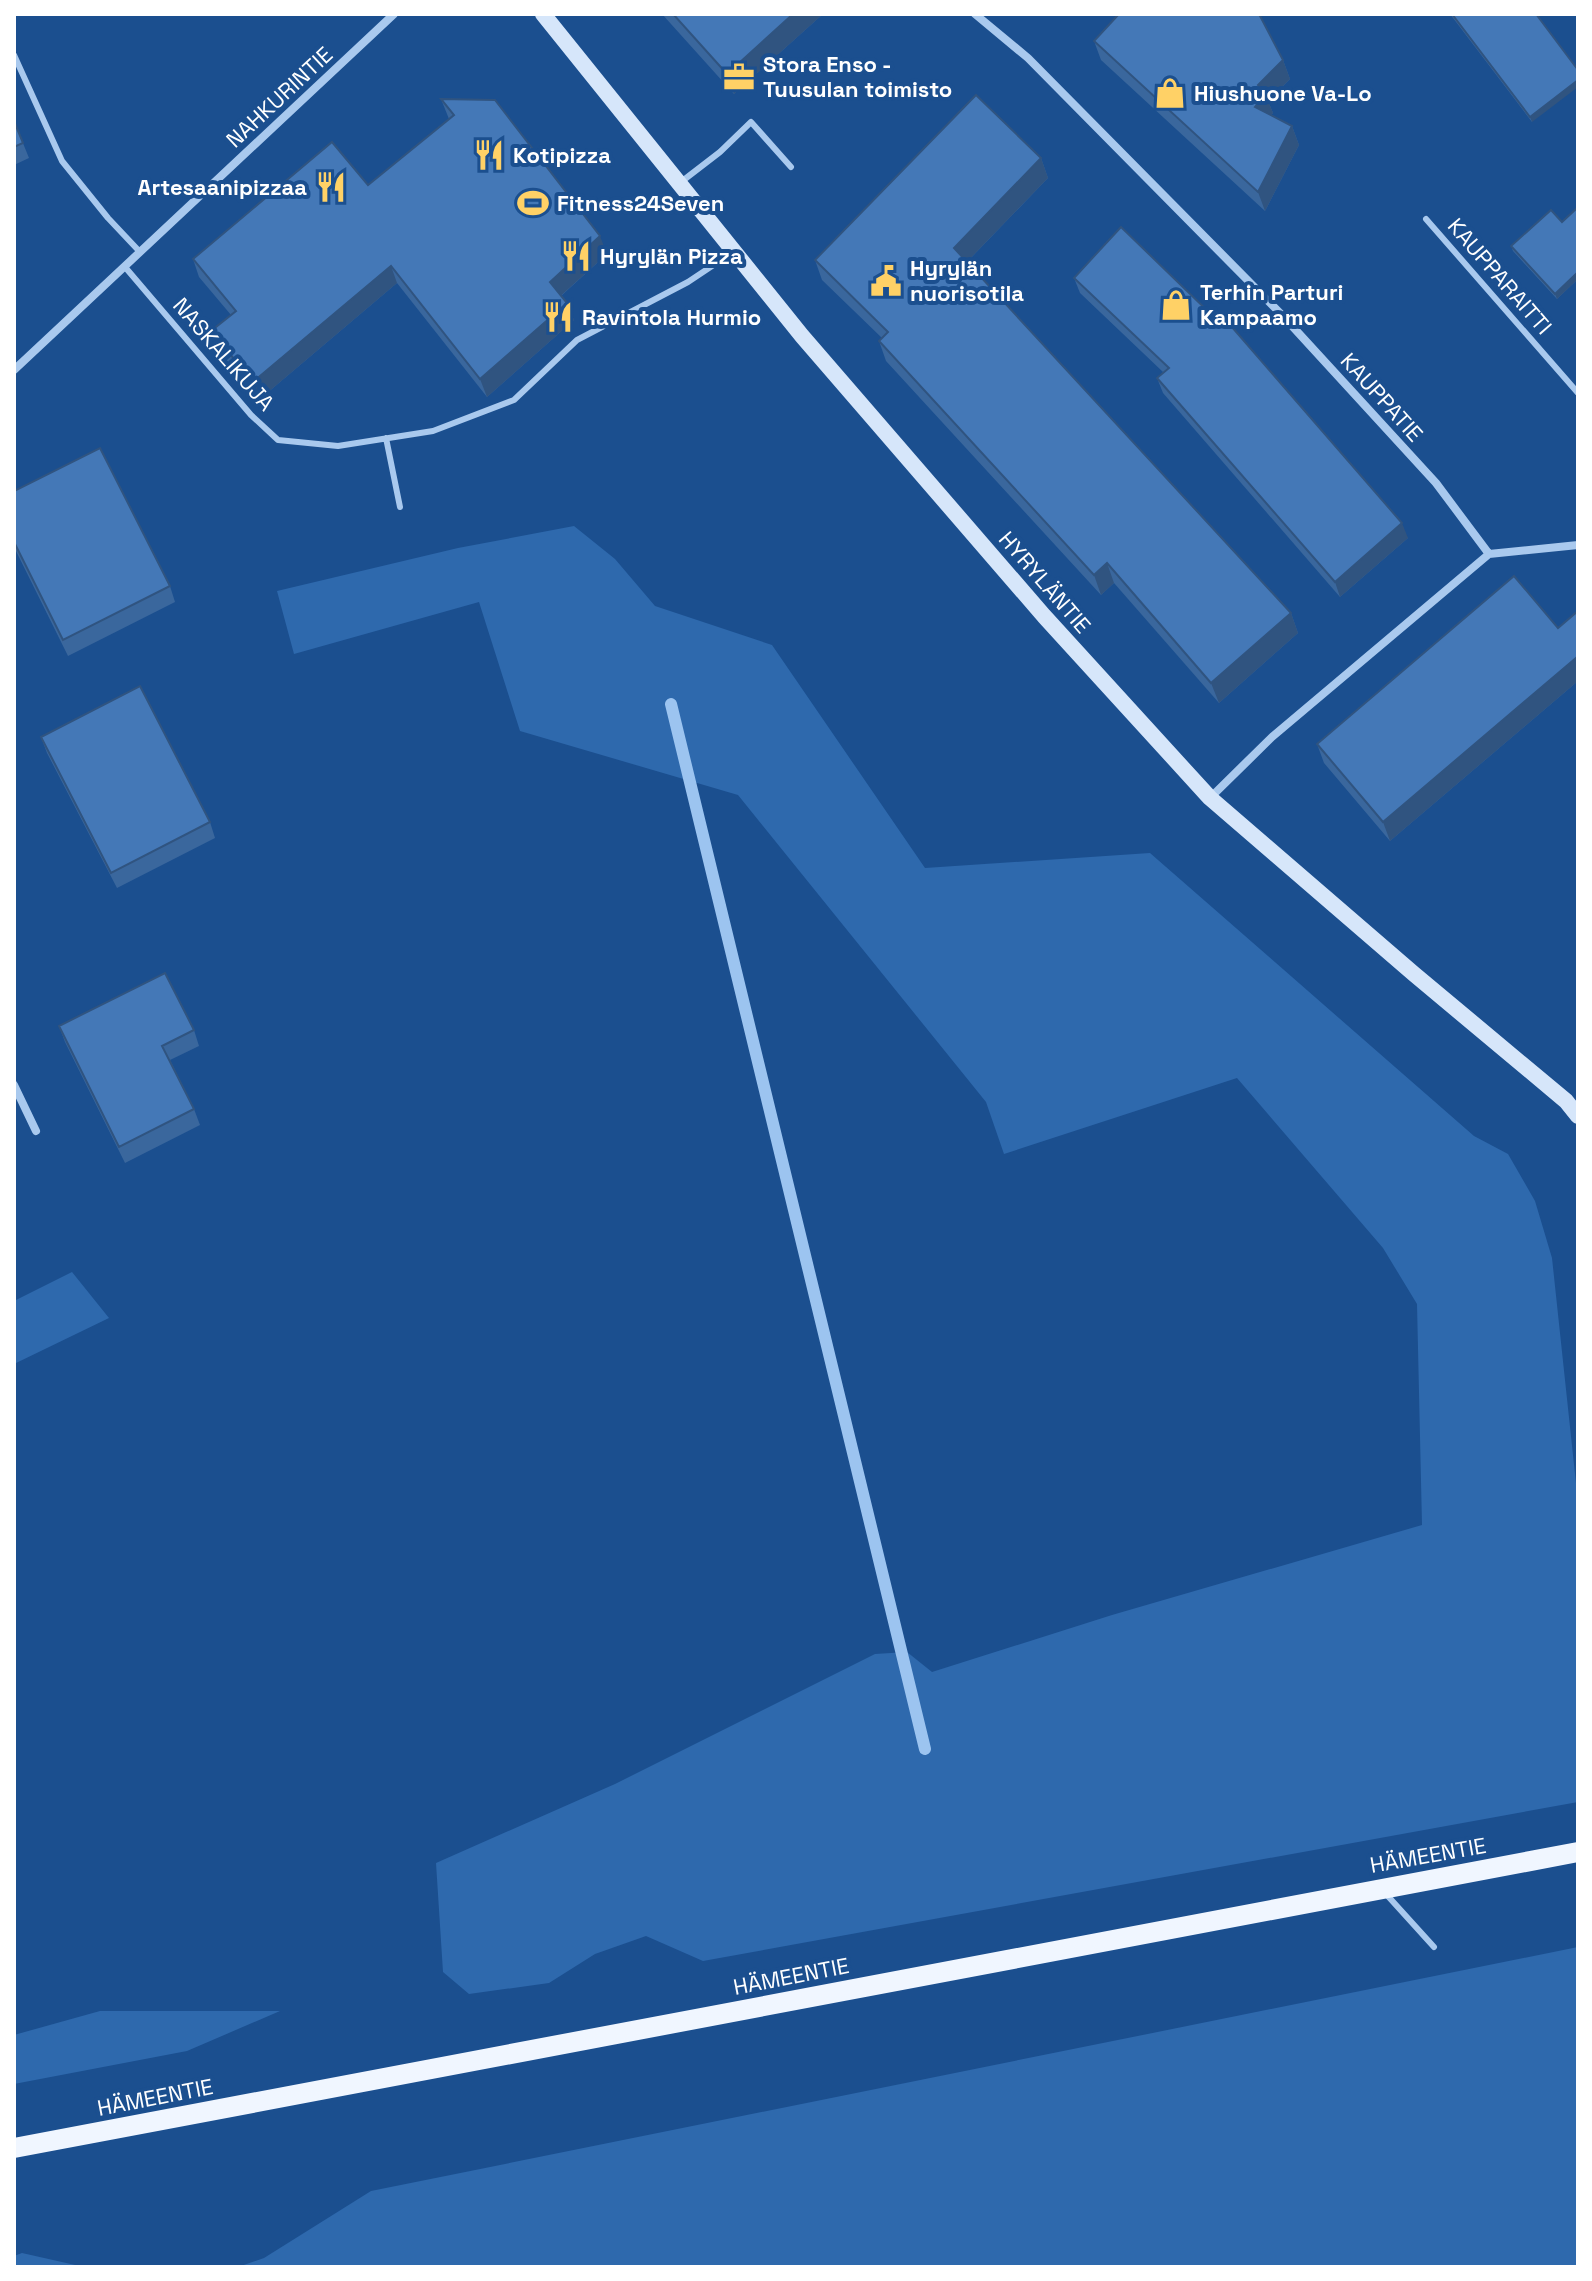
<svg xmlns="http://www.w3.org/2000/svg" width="1592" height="2281" font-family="'Space Grotesk',sans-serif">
  <rect width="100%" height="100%" fill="#1b4f8f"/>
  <!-- green -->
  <path fill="#2e69ad" d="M 574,526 L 615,559 L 655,606 L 772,645 L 925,868 L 1150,853 L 1474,1136 L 1508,1154 L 1535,1201 L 1552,1258 L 1578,1502 L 1578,1802 L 703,1961 L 646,1936 L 595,1954 L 549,1983 L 469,1994 L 443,1972 L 436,1863 L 615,1784 L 875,1654 L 907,1652 L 932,1672 L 1112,1615 L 1422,1525 L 1417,1304 L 1383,1248 L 1237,1078 L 1004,1154 L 986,1102 L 738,795 L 520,731 L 479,602 L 294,654 L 277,591 L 458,548 Z
    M 72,1272 L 109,1318 L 14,1364 L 14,1301 Z
    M 1578,1947 L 1578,2267 L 238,2267 L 264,2258 L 371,2191 Z
    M 100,2011 L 280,2011 L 187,2051 L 14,2084 L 14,2035 Z
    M 22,2253 L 84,2267 L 14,2267 L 14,2256 Z"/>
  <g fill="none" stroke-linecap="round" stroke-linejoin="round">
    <!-- stream -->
    <path stroke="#9cc4f0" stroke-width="12" d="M 671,704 L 925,1749"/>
    <!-- lane -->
    <path stroke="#a9c9ee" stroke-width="6" d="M 14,55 L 62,161 L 108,218 L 140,252
      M 681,182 L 720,152 L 751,122 L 791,167
      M 1426,219 L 1578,393
      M 125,267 L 251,415 L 278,440 L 338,446 L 433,431 L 514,400 L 577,340 L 688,282 L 733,252
      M 386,438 L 400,507
      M 1386,1894 L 1434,1947"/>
    <!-- street -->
    <path stroke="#a9c9ee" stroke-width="8" d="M 975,14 L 1028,58 L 1282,315 L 1436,483 L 1489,554 L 1272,737 L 1210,798
      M 14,370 L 394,14
      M 1489,554 L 1578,545
      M 14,1085 L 36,1131"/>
    <!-- secondary -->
    <path stroke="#d6e6fa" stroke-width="16" d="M 543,14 L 802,336 L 1044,616 L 1210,798 L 1414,974 L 1566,1101 L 1578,1116"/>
    <!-- primary -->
    <path stroke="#f0f6ff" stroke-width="20" d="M 14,2148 L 1578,1852"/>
  </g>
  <!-- wall -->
  <path fill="#3a679d" d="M 662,14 L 823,14 L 734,94 Z
    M 1450,14 L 1536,14 L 1532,122 Z
    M 1094,41 L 1283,60 L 1290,79 L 1268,101 L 1273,113 L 1271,115 L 1292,126 L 1299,145 L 1265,211 L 1101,60 Z
    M 441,99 L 607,254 L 561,296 L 574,320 L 487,397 L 397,283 L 260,399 L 217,349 L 211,331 L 231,315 L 199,277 L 193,259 L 368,185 L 449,119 Z
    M 14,121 L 29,158 L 14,165 Z
    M 1041,158 L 1048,178 L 967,262 L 1291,613 L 1298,633 L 1219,703 L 1114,583 L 1101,595 L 886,361 L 879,341 L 882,338 L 822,280 L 815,260 Z
    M 1578,211 L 1578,279 L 1557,299 L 1513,251 L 1511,246 L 1562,222 Z
    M 1074,278 L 1408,538 L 1340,597 L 1163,393 L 1157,378 L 1163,372 L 1080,293 Z
    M 14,491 L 170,586 L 175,602 L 68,656 L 14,547 Z
    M 1578,611 L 1578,681 L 1390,841 L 1324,763 L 1317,744 L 1558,628 Z
    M 41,737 L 210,822 L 215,838 L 117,888 L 47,753 Z
    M 59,1026 L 194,1030 L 199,1046 L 170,1060 L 194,1109 L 200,1125 L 125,1163 L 65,1042 Z"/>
  <!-- shaded-wall -->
  <path fill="#305480" d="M 793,14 L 823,14 L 734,94 L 727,74 Z
    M 1283,60 L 1290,79 L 1268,101 L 1273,113 L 1262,126 L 1255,107 L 1258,85 Z
    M 1578,80 L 1578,87 L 1532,122 L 1530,117 Z
    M 1292,126 L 1299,145 L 1265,211 L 1258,192 Z
    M 1041,158 L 1048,178 L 961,268 L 954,248 Z
    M 600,236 L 607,254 L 556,300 L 550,282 Z
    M 391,266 L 397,283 L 260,399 L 253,382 Z
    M 1578,272 L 1578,279 L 1557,299 L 1555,294 Z
    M 567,303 L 574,320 L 487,397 L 480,379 Z
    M 1402,523 L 1408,538 L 1340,597 L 1335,582 Z
    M 1107,563 L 1114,583 L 1101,595 L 1094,575 Z
    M 1291,613 L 1298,633 L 1219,703 L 1211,683 Z
    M 1577,657 L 1578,661 L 1578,681 L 1390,841 L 1383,822 Z"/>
  <!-- building -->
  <path fill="#4478b7" stroke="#305480" stroke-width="2" d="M 673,14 L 793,14 L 727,74 Z
    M 1119,14 L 1259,14 L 1283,60 L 1258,85 L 1266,94 L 1255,107 L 1292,126 L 1258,192 L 1094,41 Z
    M 1452,14 L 1536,14 L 1578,70 L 1578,80 L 1530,117 Z
    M 976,95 L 1041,158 L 954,248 L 1291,613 L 1211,683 L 1107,563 L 1094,575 L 879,341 L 888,332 L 815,260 Z
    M 441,99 L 495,100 L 600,236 L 550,282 L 567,303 L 480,379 L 391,266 L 253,382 L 211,331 L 236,311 L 193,259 L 332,142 L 368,185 L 454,115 Z
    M 14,121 L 23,143 L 14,147 Z
    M 1576,209 L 1578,211 L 1578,272 L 1555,294 L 1511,246 L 1551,210 L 1562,222 Z
    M 1121,227 L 1220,323 L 1225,319 L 1402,523 L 1335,582 L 1157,378 L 1169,368 L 1074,278 Z
    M 100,448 L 170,586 L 63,640 L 14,542 L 14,491 Z
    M 1514,576 L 1558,628 L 1578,611 L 1578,659 L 1577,657 L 1383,822 L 1317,744 Z
    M 140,686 L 210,822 L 111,873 L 41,737 Z
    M 165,973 L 194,1030 L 162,1046 L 194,1109 L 119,1147 L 59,1026 Z"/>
  <!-- icons -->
  <defs>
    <symbol id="office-bare" viewBox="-9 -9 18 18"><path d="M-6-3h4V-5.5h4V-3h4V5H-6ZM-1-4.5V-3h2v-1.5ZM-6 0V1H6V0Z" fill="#ffd166" stroke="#1b4f8f" stroke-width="2.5" paint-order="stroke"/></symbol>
    <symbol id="shop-bare" viewBox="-9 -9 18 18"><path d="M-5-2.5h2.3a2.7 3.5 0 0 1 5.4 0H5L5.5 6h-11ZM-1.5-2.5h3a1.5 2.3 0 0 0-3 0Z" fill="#ffd166" stroke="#1b4f8f" stroke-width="2.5" paint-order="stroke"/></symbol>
    <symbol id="restaurant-bare" viewBox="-9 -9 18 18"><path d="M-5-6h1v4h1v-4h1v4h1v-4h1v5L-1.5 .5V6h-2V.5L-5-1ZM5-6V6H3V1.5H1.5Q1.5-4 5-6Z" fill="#ffd166" stroke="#1b4f8f" stroke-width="2.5" paint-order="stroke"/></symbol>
    <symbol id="stadium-bare" viewBox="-9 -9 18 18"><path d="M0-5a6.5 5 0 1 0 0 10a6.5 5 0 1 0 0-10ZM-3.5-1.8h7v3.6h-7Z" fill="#ffd166" stroke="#1b4f8f" stroke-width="2.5" paint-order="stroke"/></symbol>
    <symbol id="civic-bare" viewBox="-9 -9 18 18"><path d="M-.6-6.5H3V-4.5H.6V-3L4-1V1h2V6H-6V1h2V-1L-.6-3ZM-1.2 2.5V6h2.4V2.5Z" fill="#ffd166" stroke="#1b4f8f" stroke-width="2.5" paint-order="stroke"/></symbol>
  </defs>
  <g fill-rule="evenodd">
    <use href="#office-bare" x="717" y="55" width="44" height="44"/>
    <use href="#shop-bare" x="1148" y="71" width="44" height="44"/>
    <use href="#restaurant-bare" x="467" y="133" width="44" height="44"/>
    <use href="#restaurant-bare" x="309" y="165" width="44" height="44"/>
    <use href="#stadium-bare" x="511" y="181" width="44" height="44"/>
    <use href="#restaurant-bare" x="554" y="234" width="44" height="44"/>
    <use href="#civic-bare" x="864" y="259" width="44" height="44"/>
    <use href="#shop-bare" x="1154" y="283" width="44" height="44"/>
    <use href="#restaurant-bare" x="536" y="295" width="44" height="44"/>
  </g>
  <g text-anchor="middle" stroke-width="8" stroke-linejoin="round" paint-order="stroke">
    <!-- poi labels -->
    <g font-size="22" font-weight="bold" fill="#fff" stroke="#1b4f8f" text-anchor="start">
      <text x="763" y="72">Stora Enso -<tspan x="763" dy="25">Tuusulan toimisto</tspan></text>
      <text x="1194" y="101">Hiushuone Va-Lo</text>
      <text x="513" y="163">Kotipizza</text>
      <text x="307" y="195" text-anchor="end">Artesaanipizzaa</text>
      <text x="557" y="211">Fitness24Seven</text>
      <text x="600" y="264">Hyrylän Pizza</text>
      <text x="910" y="276">Hyrylän<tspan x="910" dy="25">nuorisotila</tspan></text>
      <text x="1200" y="300">Terhin Parturi<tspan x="1200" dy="25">Kampaamo</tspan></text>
      <text x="582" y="325">Ravintola Hurmio</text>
    </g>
    <!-- street labels -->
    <g font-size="22" fill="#fff" stroke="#1b4f8f">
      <text transform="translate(279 97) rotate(-43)" y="8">NAHKURINTIE</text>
      <text transform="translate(1500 276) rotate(49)" y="8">KAUPPARAITTI</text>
      <text transform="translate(224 354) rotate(49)" y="8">NASKALIKUJA</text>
      <text transform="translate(1382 397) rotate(48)" y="8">KAUPPATIE</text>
      <text transform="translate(1045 582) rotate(49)" y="8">HYRYLÄNTIE</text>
      <text transform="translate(1428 1855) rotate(-10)" y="8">HÄMEENTIE</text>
      <text transform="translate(791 1976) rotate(-11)" y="8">HÄMEENTIE</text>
      <text transform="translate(155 2097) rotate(-11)" y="8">HÄMEENTIE</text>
    </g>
  </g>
  <!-- border -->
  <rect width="1592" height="2281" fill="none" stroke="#ffffff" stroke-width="32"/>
</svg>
